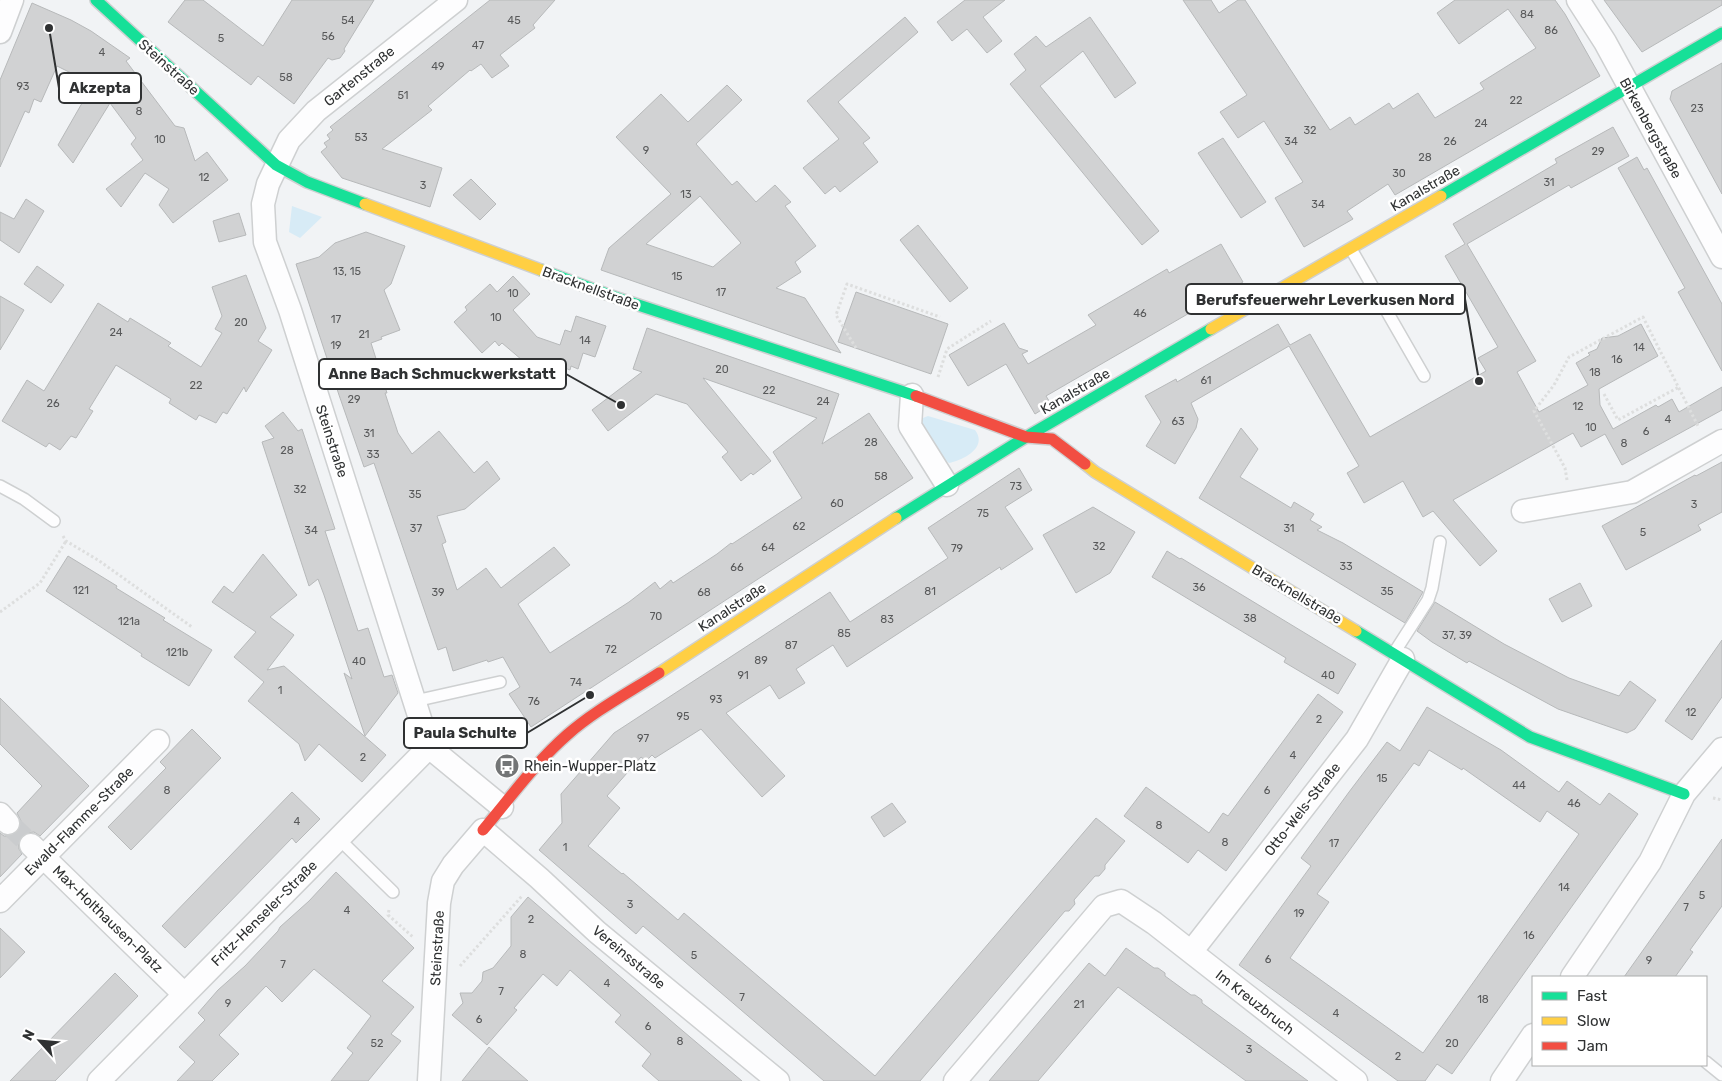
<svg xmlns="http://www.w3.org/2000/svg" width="1722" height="1081" font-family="Rubik,sans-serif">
  <rect width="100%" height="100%" fill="#f1f3f5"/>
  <!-- green -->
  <path fill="#d7ebf6" d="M 292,206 L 322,217 L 300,238 L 289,232 Z
    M 928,416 L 975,430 C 988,447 964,460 949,463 L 944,459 L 920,422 L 923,418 Z"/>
  <!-- building -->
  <path fill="#d1d2d3" stroke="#b7b9ba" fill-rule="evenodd" d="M 185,0 L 203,0 L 263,46 L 292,0 L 374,0 L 344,49 L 345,51 L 340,58 L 332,60 L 328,58 L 294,104 L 258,76 L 251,85 L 168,22 Z
    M 490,0 L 555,0 L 533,25 L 535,28 L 500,55 L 509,66 L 492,78 L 481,64 L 471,71 L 470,70 L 428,106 L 432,110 L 382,149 L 442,168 L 430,207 L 342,178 L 321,152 L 327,147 L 324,143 L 330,139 L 327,135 L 333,130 L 330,127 Z
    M 965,0 L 1005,0 L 983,17 L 1002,41 L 987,53 L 967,29 L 952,41 L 937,22 Z
    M 1183,0 L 1211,0 L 1219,13 L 1238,0 L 1245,0 L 1330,130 L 1350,117 L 1355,125 L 1389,103 L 1393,109 L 1418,93 L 1435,118 L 1484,89 L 1480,83 L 1536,48 L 1508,9 L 1459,44 L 1437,13 L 1455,0 L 1555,0 L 1565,14 L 1600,76 L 1395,195 L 1388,184 L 1347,211 L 1353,219 L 1304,247 L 1275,198 L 1303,182 L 1264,121 L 1238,138 L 1220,112 L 1247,95 Z
    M 1604,0 L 1722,0 L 1722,5 L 1642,52 Z
    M 32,3 L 71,20 L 91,31 L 130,58 L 126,61 L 175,126 L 184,128 L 195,161 L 207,152 L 228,180 L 173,223 L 159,205 L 169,189 L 145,173 L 121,207 L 106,189 L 143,160 L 131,144 L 136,138 L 110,103 L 73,163 L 58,145 L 93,84 L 57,66 L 41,102 L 34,99 L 29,113 L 25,111 L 0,167 L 0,80 Z
    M 905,17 L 918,32 L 838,102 L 870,138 L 863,143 L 878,162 L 840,192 L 835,186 L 825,194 L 803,168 L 839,139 L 807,101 Z
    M 1090,17 L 1136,83 L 1115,98 L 1083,51 L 1040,86 L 1159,231 L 1142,245 L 1010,84 L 1026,70 L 1014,54 L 1036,36 L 1046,47 Z
    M 1722,63 L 1722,194 L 1670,99 L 1672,91 Z
    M 727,85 L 742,100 L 696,144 L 732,185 L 737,181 L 756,202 L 775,185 L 791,202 L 785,206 L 816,246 L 795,262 L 801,272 L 776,288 L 805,298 L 841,353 L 601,270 L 609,248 L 671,194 L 616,137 L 661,94 L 688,122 ZM 700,196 L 741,243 L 713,267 L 646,244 Z
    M 1613,127 L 1629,156 L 1571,188 L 1569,185 L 1467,244 L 1536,361 L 1517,372 L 1539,412 L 1588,385 L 1576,363 L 1590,355 L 1588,353 L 1597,349 L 1602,338 L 1618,336 L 1641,324 L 1658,356 L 1599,389 L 1600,405 L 1613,429 L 1656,405 L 1658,407 L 1672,399 L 1679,412 L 1722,387 L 1722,410 L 1622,465 L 1605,434 L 1581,447 L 1573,433 L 1453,500 L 1497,551 L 1480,566 L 1433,511 L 1423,517 L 1403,481 L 1364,503 L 1347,473 L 1359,466 L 1289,346 L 1191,403 L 1198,419 L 1196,428 L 1175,464 L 1146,446 L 1161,422 L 1145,396 L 1176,379 L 1177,382 L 1278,324 L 1290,345 L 1310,334 L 1370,437 L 1486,371 L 1478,358 L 1498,347 L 1445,256 L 1465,244 L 1453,224 L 1557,163 L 1555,159 Z
    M 1223,138 L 1266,202 L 1241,218 L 1198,153 Z
    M 1637,157 L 1644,170 L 1647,168 L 1722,304 L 1722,371 L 1678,292 L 1685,288 L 1618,168 Z
    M 471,179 L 496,204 L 480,220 L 453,195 Z
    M 26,199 L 44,211 L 19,253 L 0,240 L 0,212 L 14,219 Z
    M 239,213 L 246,235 L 219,242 L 213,221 Z
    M 918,225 L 968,288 L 950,302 L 900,240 Z
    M 366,232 L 405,246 L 391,284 L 384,290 L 400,330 L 381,337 L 382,339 L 371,343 L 387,393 L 385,393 L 398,433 L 412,454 L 439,431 L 474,473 L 487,461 L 500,479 L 465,509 L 437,516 L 446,542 L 442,544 L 457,590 L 486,568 L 501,588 L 554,547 L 570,565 L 518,604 L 550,653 L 629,602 L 655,582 L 660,589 L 671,580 L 673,583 L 717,554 L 731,543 L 732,544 L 802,498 L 773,452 L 817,418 L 703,378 L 771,461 L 753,475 L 751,473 L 741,481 L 722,457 L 728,452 L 687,404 L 656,394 L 608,431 L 592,410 L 642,372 L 633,369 L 647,328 L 839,394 L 822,444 L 869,413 L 913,478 L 531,727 L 509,694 L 520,687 L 503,657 L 488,662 L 487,660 L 453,671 L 446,647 L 438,650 L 374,463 L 364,467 L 339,395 L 296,264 L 319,257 L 335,243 Z
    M 1221,244 L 1243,282 L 1046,396 L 1051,404 L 1035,414 L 1006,364 L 968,386 L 949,355 L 1004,323 L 1019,348 L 1028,351 L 1022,354 L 1028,364 L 1096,325 L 1088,315 L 1167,269 L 1169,273 Z
    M 37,266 L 64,285 L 51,303 L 24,284 Z
    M 246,275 L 266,328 L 258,341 L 272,350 L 246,392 L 244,387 L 227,414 L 223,412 L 216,423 L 199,415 L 196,420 L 169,403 L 171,399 L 116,365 L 89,409 L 93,411 L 76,438 L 71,436 L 60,450 L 49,443 L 46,447 L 2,421 L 27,380 L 44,391 L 98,303 L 128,322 L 130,318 L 171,343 L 168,346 L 201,367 L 222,333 L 215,329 L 222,316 L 212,287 Z
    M 513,276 L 530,294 L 513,310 L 537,337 L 560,345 L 565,330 L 571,332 L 576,316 L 606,326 L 595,357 L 583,353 L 578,369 L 571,366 L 570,370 L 544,360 L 535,371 L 502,343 L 499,346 L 495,341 L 482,353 L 454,322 L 467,310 L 465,307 L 490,284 L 497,292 Z
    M 856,292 L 948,324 L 931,374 L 838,342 Z
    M 0,296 L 24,310 L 0,350 Z
    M 283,412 L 298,431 L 302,429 L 335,529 L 325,531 L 358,631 L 368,628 L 384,677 L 392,675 L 398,693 L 365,736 L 344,673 L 352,679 L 324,595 L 318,579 L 309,586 L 262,442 L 274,438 L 265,426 Z
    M 1241,428 L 1258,449 L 1240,477 L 1291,508 L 1294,502 L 1314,514 L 1310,520 L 1322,527 L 1317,530 L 1343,543 L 1423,592 L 1405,623 L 1199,498 Z
    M 1722,462 L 1722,512 L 1698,525 L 1701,530 L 1626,570 L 1602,526 L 1695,475 L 1696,476 Z
    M 1019,468 L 1032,490 L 1005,507 L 1033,549 L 1001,570 L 1000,567 L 847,667 L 833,645 L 796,669 L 805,683 L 779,699 L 770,685 L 726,713 L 785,776 L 762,797 L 701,729 L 655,758 L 652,755 L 646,761 L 641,757 L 607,796 L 620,808 L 588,846 L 622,874 L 623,873 L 678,920 L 684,913 L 875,1076 L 1096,818 L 1125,841 L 1105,865 L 1105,869 L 1099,876 L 1095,876 L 1074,900 L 1075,904 L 1069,911 L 1065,911 L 920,1081 L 824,1081 L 643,926 L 636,934 L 539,850 L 562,823 L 561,794 L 614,733 L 830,592 L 850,622 L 948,558 L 928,528 Z
    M 1093,507 L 1135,532 L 1110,573 L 1076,593 L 1043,535 Z
    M 1167,551 L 1180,559 L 1181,558 L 1356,664 L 1338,694 L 1284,662 L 1286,658 L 1152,577 Z
    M 263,554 L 297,595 L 270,617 L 294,635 L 267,670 L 284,666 L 386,755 L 362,782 L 319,744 L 305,761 L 299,744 L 248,701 L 264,682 L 234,657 L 256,632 L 212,602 L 224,586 L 233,593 Z
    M 68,556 L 117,586 L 116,588 L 165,618 L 163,620 L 212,650 L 189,686 L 141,656 L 142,654 L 46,591 Z
    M 1580,583 L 1592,606 L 1562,622 L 1549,599 Z
    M 1435,602 L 1504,644 L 1569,678 L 1619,696 L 1630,681 L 1656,700 L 1635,729 L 1627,733 L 1558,709 L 1469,661 L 1467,663 L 1432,642 L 1417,631 Z
    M 1722,640 L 1722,697 L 1692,740 L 1665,721 Z
    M 1318,694 L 1343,712 L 1226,871 L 1198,850 L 1188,863 L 1124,816 L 1146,787 L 1209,833 L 1223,813 L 1228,816 Z
    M 0,698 L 89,786 L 40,836 L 34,832 L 27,833 L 22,836 L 18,842 L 19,849 L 22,854 L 0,877 L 0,833 L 4,836 L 10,836 L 17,832 L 21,827 L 21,821 L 17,813 L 42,786 L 0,744 Z
    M 1427,707 L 1501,750 L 1559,792 L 1567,781 L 1600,805 L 1609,793 L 1638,814 L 1452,1074 L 1437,1064 L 1425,1081 L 1398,1081 L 1239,965 L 1311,866 L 1301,858 L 1349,792 L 1387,742 L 1400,751 ZM 1429,750 L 1462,770 L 1463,768 L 1540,822 L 1547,811 L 1579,834 L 1423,1053 L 1290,958 L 1329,902 L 1317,894 L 1414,763 L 1419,766 Z
    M 192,729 L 221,758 L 131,850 L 108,827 L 166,768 L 160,762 Z
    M 292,792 L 320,819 L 296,843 L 292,838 L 185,948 L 162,926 Z
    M 892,803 L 906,822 L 884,837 L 871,817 Z
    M 1722,839 L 1722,906 L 1690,950 L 1693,952 L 1675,977 L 1624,977 Z
    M 336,872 L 414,948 L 382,981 L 414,1007 L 391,1034 L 401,1041 L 368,1081 L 331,1081 L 353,1053 L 347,1048 L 371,1016 L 314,969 L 282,1002 L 266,986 L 219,1035 L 239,1054 L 212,1081 L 177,1081 L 195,1062 L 179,1047 L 205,1020 L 198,1013 L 218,990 L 245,966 L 278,931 L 280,927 L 309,901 Z
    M 528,897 L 677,1026 L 742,1081 L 659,1081 L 642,1066 L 651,1054 L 615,1022 L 621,1015 L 570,970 L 557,986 L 543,974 L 514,1008 L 517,1010 L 487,1045 L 452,1015 L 463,1003 L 460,993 L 472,993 L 482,981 L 483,972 L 493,968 L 511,946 L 511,917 Z
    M 0,928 L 25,952 L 0,978 Z
    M 1126,948 L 1154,968 L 1158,968 L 1165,973 L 1165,976 L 1191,995 L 1195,995 L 1202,1000 L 1202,1003 L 1308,1081 L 1246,1081 L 1118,987 L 1038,1081 L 989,1081 L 1089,963 L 1105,976 Z
    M 115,973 L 138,996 L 55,1081 L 10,1081 Z
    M 489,1047 L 528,1081 L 462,1081 Z"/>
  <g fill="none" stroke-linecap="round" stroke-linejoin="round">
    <!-- street-tunnel -->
    <path stroke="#caccce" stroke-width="22" stroke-dasharray="22 11" stroke-linecap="butt" d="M 8,823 L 31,845"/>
    <defs>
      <path id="lane" d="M 1351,249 L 1424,376
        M 0,486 L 24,499 L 54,521
        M 1394,653 L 1428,600 L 1432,588 L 1440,542
        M 415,701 L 500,682
        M 338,838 L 393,892
        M 1706,1062 L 1722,1075"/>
      <path id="street" d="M 456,0 L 316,111 L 289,140 L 268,184 L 263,204 L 265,242 L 290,310 L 429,747 L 502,807
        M 1578,0 L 1605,42 L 1722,257
        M 0,32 L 12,0
        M 912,395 L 910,426 L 947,485
        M 1523,511 L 1632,492 L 1722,441
        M 0,814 L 8,823
        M 31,845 L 184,994
        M 0,901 L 158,741
        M 1191,952 L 1357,739 L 1403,659
        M 1572,977 L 1650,862 L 1684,794 L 1722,749
        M 99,1081 L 429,747
        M 429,1081 L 439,903 L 443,881 L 453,865 L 483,830 L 539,878 L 597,932 L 778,1081
        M 955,1081 L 1104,906 L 1121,901 L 1154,923 L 1356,1081
        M 1502,1081 L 1533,1035"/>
      <path id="fast" d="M 96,0 L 276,165 L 307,182 L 365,204
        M 1441,196 L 1722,33
        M 541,270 L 620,299 L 916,396
        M 896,518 L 1026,437 L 1211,329
        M 1356,631 L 1530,737 L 1684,794"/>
      <path id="slow" d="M 365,204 L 541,270
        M 1211,329 L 1441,196
        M 1085,464 L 1095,472 L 1356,631
        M 659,673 L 896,518"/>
      <path id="jam" d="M 916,396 L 1026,437 L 1052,439 L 1085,464
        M 483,830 C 510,798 535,763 567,735 C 594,711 628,693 659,673"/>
    </defs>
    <!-- lane casing -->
    <use href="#lane" stroke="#ced0d1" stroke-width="14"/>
    <!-- street casing -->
    <use href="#street" stroke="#ced0d1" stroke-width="25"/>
    <!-- fast casing -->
    <use href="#fast" stroke="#ced0d1" stroke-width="14"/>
    <!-- slow casing -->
    <use href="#slow" stroke="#ced0d1" stroke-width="14"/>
    <!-- jam casing -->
    <use href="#jam" stroke="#ced0d1" stroke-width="14"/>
    <!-- path -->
    <path stroke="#dddede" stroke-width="3" stroke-dasharray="2.5 2.5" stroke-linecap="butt" d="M 856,348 L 836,315 L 847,284 L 940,317
      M 938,377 L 947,349 L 991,321
      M 1604,394 L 1618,420 L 1679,387
      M 1567,480 L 1565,468 L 1534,411 L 1554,385 L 1569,357 L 1643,317 L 1699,428
      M 63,536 L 66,541 L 98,560 L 192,627
      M 0,612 L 40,583 L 66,541
      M 1713,798 L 1722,800
      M 389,910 L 388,915 L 413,937
      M 460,966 L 522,896"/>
    <!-- lane -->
    <use href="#lane" stroke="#fdfdfe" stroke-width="11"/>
    <!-- street -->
    <use href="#street" stroke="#fdfdfe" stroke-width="22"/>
    <!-- fast -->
    <use href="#fast" stroke="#16e098" stroke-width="11"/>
    <!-- slow -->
    <use href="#slow" stroke="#ffcf43" stroke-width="11"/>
    <!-- jam -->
    <use href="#jam" stroke="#f24e42" stroke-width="11"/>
  </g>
  <!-- icons -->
  <defs>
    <symbol id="bus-disc" viewBox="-11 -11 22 22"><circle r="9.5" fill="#737576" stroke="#fff"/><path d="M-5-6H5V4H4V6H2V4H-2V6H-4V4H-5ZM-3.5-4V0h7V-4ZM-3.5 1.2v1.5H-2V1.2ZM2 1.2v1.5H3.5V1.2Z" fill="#fff"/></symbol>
  </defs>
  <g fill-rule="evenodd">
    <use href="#bus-disc" x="493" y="752" width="28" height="28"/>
  </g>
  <g text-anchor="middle" stroke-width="5" stroke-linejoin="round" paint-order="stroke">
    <!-- number labels -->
    <g font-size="11" fill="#58595a">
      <text x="1527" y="18">84</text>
      <text x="348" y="24">54</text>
      <text x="514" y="24">45</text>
      <text x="1551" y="34">86</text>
      <text x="328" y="40">56</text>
      <text x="221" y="42">5</text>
      <text x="478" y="49">47</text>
      <text x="102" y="56">4</text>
      <text x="438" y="70">49</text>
      <text x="286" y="81">58</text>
      <text x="23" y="90">93</text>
      <text x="403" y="99">51</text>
      <text x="1516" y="104">22</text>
      <text x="1697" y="112">23</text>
      <text x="139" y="115">8</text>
      <text x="1481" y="127">24</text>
      <text x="1310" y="134">32</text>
      <text x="361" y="141">53</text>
      <text x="160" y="143">10</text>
      <text x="1291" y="145">34</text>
      <text x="1450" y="145">26</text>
      <text x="646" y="154">9</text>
      <text x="1598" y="155">29</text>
      <text x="1425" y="161">28</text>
      <text x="1399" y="177">30</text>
      <text x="204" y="181">12</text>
      <text x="1549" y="186">31</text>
      <text x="423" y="189">3</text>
      <text x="686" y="198">13</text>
      <text x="1318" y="208">34</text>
      <text x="347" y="275">13, 15</text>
      <text x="677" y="280">15</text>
      <text x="721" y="296">17</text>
      <text x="513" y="297">10</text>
      <text x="1140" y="317">46</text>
      <text x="496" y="321">10</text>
      <text x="336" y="323">17</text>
      <text x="241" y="326">20</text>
      <text x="116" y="336">24</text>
      <text x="364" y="338">21</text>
      <text x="585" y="344">14</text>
      <text x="336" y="349">19</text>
      <text x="1639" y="351">14</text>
      <text x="1617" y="363">16</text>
      <text x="722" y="373">20</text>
      <text x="1595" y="376">18</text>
      <text x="1206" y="384">61</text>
      <text x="196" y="389">22</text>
      <text x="769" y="394">22</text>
      <text x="354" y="403">29</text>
      <text x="823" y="405">24</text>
      <text x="53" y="407">26</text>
      <text x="1578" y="410">12</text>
      <text x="1668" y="423">4</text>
      <text x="1178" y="425">63</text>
      <text x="1591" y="431">10</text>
      <text x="1646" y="435">6</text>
      <text x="369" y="437">31</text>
      <text x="871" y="446">28</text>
      <text x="1624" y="447">8</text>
      <text x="287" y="454">28</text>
      <text x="373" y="458">33</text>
      <text x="881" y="480">58</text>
      <text x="1016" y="490">73</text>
      <text x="300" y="493">32</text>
      <text x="415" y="498">35</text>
      <text x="837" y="507">60</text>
      <text x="1694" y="508">3</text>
      <text x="983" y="517">75</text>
      <text x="799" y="530">62</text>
      <text x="416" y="532">37</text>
      <text x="1289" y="532">31</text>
      <text x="311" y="534">34</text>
      <text x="1643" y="536">5</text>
      <text x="1099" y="550">32</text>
      <text x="768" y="551">64</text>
      <text x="957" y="552">79</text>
      <text x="1346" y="570">33</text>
      <text x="737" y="571">66</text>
      <text x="1199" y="591">36</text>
      <text x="81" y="594">121</text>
      <text x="930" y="595">81</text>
      <text x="1387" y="595">35</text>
      <text x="438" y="596">39</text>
      <text x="704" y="596">68</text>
      <text x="656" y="620">70</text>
      <text x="1250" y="622">38</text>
      <text x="887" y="623">83</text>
      <text x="129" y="625">121a</text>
      <text x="844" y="637">85</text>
      <text x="1457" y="639">37, 39</text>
      <text x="791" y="649">87</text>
      <text x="611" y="653">72</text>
      <text x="177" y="656">121b</text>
      <text x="761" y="664">89</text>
      <text x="359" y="665">40</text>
      <text x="743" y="679">91</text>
      <text x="1328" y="679">40</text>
      <text x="576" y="686">74</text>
      <text x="280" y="694">1</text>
      <text x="716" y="703">93</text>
      <text x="534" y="705">76</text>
      <text x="1691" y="716">12</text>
      <text x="683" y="720">95</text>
      <text x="1319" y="723">2</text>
      <text x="643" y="742">97</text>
      <text x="1293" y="759">4</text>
      <text x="363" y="761">2</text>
      <text x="1382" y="782">15</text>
      <text x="1519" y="789">44</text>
      <text x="167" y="794">8</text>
      <text x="1267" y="794">6</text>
      <text x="1574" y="807">46</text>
      <text x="297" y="825">4</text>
      <text x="1159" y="829">8</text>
      <text x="1225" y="846">8</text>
      <text x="1334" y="847">17</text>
      <text x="565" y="851">1</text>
      <text x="1564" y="891">14</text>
      <text x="1702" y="899">5</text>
      <text x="630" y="908">3</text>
      <text x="1686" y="911">7</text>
      <text x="347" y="914">4</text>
      <text x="1299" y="917">19</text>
      <text x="531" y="923">2</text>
      <text x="1529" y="939">16</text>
      <text x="523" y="958">8</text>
      <text x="694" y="959">5</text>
      <text x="1268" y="963">6</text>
      <text x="1649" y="964">9</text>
      <text x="283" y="968">7</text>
      <text x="607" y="987">4</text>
      <text x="501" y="995">7</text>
      <text x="742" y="1001">7</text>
      <text x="1483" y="1003">18</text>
      <text x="228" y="1007">9</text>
      <text x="1079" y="1008">21</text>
      <text x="1336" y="1017">4</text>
      <text x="479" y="1023">6</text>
      <text x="648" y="1030">6</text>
      <text x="680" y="1045">8</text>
      <text x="377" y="1047">52</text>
      <text x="1452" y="1047">20</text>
      <text x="1249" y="1053">3</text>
      <text x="1398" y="1060">2</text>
    </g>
    <!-- street labels -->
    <g font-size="14" fill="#2f3132" stroke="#fff">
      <text transform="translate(169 67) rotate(42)" y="5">Steinstraße</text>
      <text transform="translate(359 76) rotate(-39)" y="5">Gartenstraße</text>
      <text transform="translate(1651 128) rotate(61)" y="5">Birkenbergstraße</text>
      <text transform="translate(1425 188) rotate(-30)" y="5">Kanalstraße</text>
      <text transform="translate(591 288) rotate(20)" y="5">Bracknellstraße</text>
      <text transform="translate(1075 391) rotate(-30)" y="5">Kanalstraße</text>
      <text transform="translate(332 441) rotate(72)" y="5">Steinstraße</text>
      <text transform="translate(1297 594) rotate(31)" y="5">Bracknellstraße</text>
      <text transform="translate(732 607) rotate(-33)" y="5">Kanalstraße</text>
      <text transform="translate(1302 809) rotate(-52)" y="5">Otto-Wels-Straße</text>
      <text transform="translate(79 821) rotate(-45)" y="5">Ewald-Flamme-Straße</text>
      <text transform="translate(264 913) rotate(-45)" y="5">Fritz-Henseler-Straße</text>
      <text transform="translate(108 919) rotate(44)" y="5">Max-Holthausen-Platz</text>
      <text transform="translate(437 948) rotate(-87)" y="5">Steinstraße</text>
      <text transform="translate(629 957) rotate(40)" y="5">Vereinsstraße</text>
      <text transform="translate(1255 1002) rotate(38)" y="5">Im Kreuzbruch</text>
    </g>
    <!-- poi labels -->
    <g font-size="14" fill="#2f3132" stroke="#fff" text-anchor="start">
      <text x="524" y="771">Rhein-Wupper-Platz</text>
    </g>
  </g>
  <!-- callouts -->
  <path fill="none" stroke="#2f3132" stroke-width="2" d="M49 28L59 88M1479 381L1465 299M621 405L566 374M590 695L527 733"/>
  <g fill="#2f3132" stroke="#fff" stroke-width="2">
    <circle cx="49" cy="28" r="5"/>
    <circle cx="1479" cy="381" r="5"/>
    <circle cx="621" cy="405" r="5"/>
    <circle cx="590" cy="695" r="5"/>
  </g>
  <g fill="#fff" stroke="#2f3132" stroke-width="2">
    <rect x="59" y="73" width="82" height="30" rx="5"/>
    <rect x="1186" y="284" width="279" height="30" rx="5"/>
    <rect x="319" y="359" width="247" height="30" rx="5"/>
    <rect x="404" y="718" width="123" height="30" rx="5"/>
  </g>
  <g font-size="15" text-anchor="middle" font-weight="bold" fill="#2f3132">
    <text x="100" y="93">Akzepta</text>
    <text x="1325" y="305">Berufsfeuerwehr Leverkusen Nord</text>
    <text x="442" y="379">Anne Bach Schmuckwerkstatt</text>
    <text x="465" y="738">Paula Schulte</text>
  </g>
  <!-- legend -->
  <rect x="1532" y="976" width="175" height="90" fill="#ffffff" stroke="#acadad"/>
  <rect x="1542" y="992" width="25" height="8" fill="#16e098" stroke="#acadad"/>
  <text x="1577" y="1001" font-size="15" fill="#2f3132">Fast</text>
  <rect x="1542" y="1017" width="25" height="8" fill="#ffcf43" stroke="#acadad"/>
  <text x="1577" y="1026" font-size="15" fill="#2f3132">Slow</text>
  <rect x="1542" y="1042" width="25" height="8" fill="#f24e42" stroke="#acadad"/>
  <text x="1577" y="1051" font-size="15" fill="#2f3132">Jam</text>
  <!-- north arrow -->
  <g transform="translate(40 1041) rotate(297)" stroke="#ffffff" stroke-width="4" paint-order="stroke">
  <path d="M0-4L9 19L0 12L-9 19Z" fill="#2f3132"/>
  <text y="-8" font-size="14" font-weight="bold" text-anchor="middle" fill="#2f3132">N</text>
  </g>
</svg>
